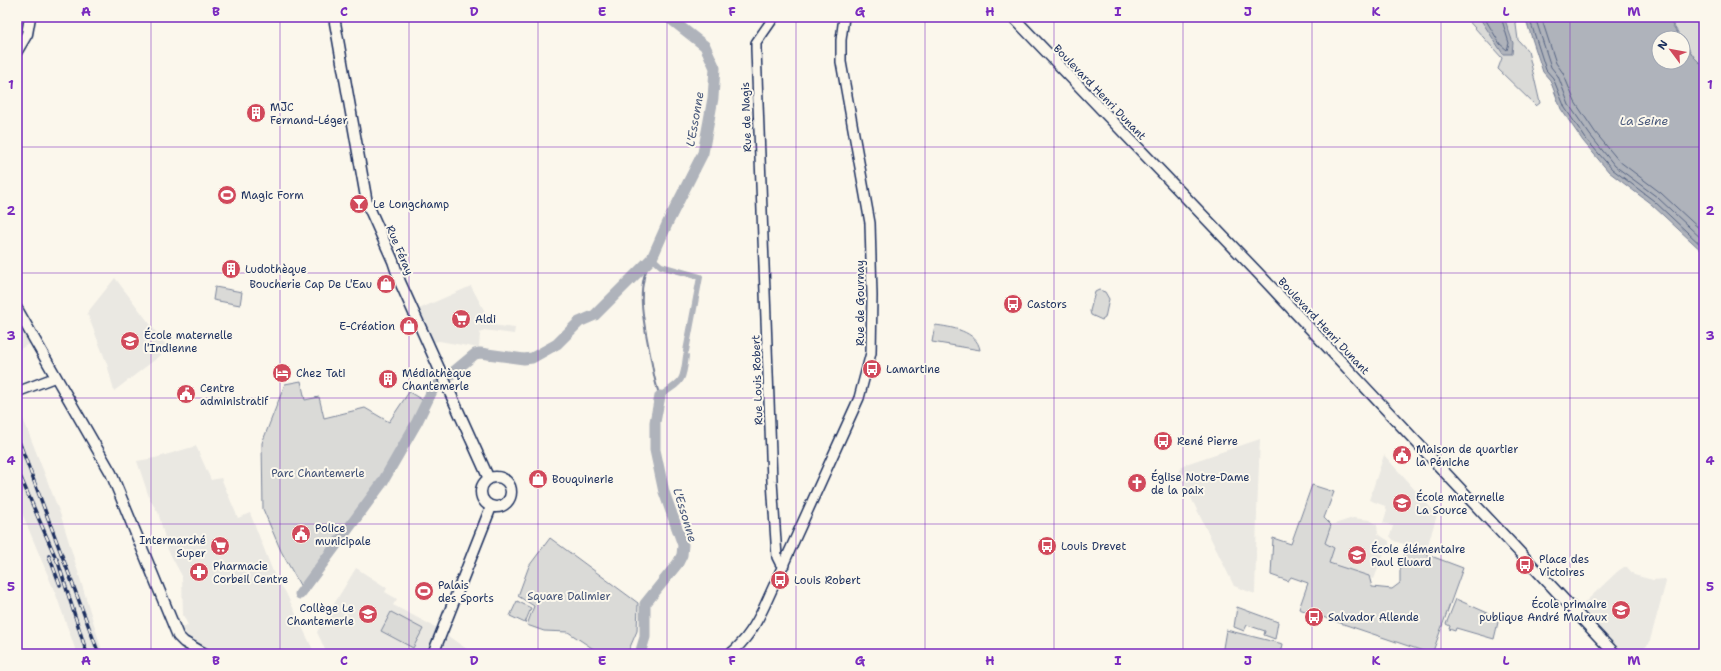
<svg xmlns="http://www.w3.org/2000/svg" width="1721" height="671" font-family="'Shantell Sans',sans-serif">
  <rect width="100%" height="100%" fill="#fbf7ec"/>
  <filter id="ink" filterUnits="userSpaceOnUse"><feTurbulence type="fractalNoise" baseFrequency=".025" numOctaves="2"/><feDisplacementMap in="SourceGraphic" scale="8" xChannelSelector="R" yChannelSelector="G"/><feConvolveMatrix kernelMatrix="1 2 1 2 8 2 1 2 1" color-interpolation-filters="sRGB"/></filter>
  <g filter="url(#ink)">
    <!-- built -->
    <path fill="#eae8e2" d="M 115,278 L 169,349 L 114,391 L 107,364 L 87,313 Z
      M 471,286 L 492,325 L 515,328 L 514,334 L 484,330 L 480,333 L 479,348 L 439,341 L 434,342 L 419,309 Z
      M 17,318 L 32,342 L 17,351 Z
      M 17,403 L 61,516 L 103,654 L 77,654 L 56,595 L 17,501 Z
      M 1260,439 L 1257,513 L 1255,594 L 1234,586 L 1179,473 L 1181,468 L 1186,464 Z
      M 196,446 L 211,480 L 221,478 L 238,518 L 250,513 L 275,577 L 285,591 L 315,654 L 214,654 L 190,641 L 184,634 L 182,628 L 188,625 L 183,615 L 182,576 L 168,550 L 158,512 L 150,500 L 137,461 L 155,458 Z
      M 1384,455 L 1437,515 L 1426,551 L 1394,541 L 1390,536 L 1393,526 L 1383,523 L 1387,510 L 1385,506 L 1369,500 Z
      M 1353,518 L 1370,520 L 1377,525 L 1378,534 L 1389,541 L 1389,545 L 1387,545 L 1374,579 L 1329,563 L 1325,543 L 1331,525 Z
      M 1624,567 L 1627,567 L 1634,575 L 1653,580 L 1665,579 L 1666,582 L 1649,644 L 1637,654 L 1624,654 L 1580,607 L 1618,571 Z
      M 356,568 L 387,588 L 385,592 L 397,599 L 393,605 L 437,628 L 427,654 L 327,654 L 317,632 Z
      M 448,636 L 474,654 L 438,654 L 445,638 Z"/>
    <!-- green -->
    <path fill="#dadad7" stroke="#7a849a" d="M 1465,17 L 1515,17 L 1518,40 L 1528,51 L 1540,103 L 1536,106 L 1498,69 L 1502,58 Z
      M 1668,17 L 1704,17 L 1704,67 L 1694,57 Z
      M 215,287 L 242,292 L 240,305 L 213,300 Z
      M 1099,290 L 1105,292 L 1109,299 L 1105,318 L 1102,320 L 1091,315 L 1090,311 L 1095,292 Z
      M 935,325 C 951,327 977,331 980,350 L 932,342 Z
      M 301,381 L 305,400 L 319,397 L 324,418 L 365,408 L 389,422 L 409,392 L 424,401 L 372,492 L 301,587 L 281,551 L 263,509 L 262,443 L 285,384 Z
      M 1312,485 L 1334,492 L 1324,518 L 1331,525 L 1325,543 L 1334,548 L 1329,563 L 1369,576 L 1372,587 L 1392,589 L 1400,583 L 1400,571 L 1407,547 L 1463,568 L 1432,654 L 1299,609 L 1308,583 L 1291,577 L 1288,581 L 1271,575 L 1273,538 L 1291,544 Z
      M 550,538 L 638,603 L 637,631 L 627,654 L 601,654 L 568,632 L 544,631 L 527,625 L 534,606 L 518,596 L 529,566 Z
      M 1456,599 L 1499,618 L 1494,639 L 1456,628 L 1455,631 L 1449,629 L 1450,626 L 1446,624 Z
      M 517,601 L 531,608 L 525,623 L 510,616 Z
      M 1237,607 L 1278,622 L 1275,639 L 1264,635 L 1265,631 L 1247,625 L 1244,631 L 1234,627 Z
      M 391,612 L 423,629 L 413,648 L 381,631 Z
      M 1226,630 L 1283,644 L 1281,654 L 1222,654 Z"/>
    <!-- water -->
    <path fill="#afb3bb" stroke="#747e96" d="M 1479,17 L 1504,17 L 1513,43 L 1512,54 L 1503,54 Z
      M 1525,17 L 1667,17 L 1681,38 L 1659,38 L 1659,62 L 1683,62 L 1683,41 L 1694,57 L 1704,67 L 1704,253 L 1651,204 L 1609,172 L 1583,141 L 1561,109 L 1550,80 L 1543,72 Z"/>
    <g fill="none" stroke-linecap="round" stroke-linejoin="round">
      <!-- shore -->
      <path stroke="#566483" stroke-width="1" d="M 1484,17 L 1500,44 L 1507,50 L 1509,43 L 1501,17
        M 1529,17 L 1546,70 L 1553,78 L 1565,108 L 1586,139 L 1612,169 L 1654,201 L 1704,248
        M 1535,17 L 1551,67 L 1558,76 L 1569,105 L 1590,135 L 1615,166 L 1657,197 L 1704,241
        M 1541,17 L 1556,63 L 1563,73 L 1575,102 L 1595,132 L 1619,161 L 1661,193 L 1704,233"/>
      <!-- stream -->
      <path stroke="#747e96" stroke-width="2" d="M 652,258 C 634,286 644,323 650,354 C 653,368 654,382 660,396"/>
      <!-- canal -->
      <path stroke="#afb3bb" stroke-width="6" d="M 652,258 L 661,266 L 700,277 L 686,351
        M 660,396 C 682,381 683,383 686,356"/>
      <!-- river -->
      <path stroke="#afb3bb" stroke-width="11" d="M 300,594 L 382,483 L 417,422 L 433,389 L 475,354 L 480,353 L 524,359 L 532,358 L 557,344 L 579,322 L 595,315 L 652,258 L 668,222 L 703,153 L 713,98 L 715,68 L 705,46 L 668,17
        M 640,654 L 645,637 L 645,604 L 678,563 L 682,555 L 683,545 L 664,492 L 655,450 L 655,422 L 660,396"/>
      <defs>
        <path id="tertiary" d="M 774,17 L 756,43 L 756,49 L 772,481 L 777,557 L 780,563 L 784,565
          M 17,392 L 56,377
          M 730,654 C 747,640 756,624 765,605 L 859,398 L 871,353 L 872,296 L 870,223 L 841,62 L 841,40 L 844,17"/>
        <path id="secondary" d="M 334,17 L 367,203 L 393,261 L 400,282 L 489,479
          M 1013,17 L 1259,274 L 1615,654
          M 17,51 L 27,34 L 30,17
          M 17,309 L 111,473 L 178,636 L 184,642 L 205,654
          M481 492a15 15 0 1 1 30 0a15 15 0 1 1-30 0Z
          M 433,654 L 491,507"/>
      </defs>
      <!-- tertiary casing -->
      <use href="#tertiary" stroke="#1b2f5e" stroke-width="12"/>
      <!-- secondary casing -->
      <use href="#secondary" stroke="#1b2f5e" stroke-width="13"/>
      <!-- tertiary -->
      <use href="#tertiary" stroke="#fbf7ec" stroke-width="9"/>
      <!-- secondary -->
      <use href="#secondary" stroke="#fbf7ec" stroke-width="10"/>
      <defs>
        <path id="rail" d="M 17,436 L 99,654
          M 17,469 L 58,563
          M 49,556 L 60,585
          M 57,559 L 87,654"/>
      </defs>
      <!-- rail casing -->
      <use href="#rail" stroke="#1b2f5e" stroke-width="3.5"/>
      <!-- rail -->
      <use href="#rail" stroke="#fbf7ec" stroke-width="2" stroke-dasharray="6" stroke-linecap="butt"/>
    </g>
  </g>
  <!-- grid -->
  <path fill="none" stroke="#7b2cbf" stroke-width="1" stroke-opacity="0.55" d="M 151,17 L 151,654M 280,17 L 280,654M 409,17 L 409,654M 538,17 L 538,654M 667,17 L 667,654M 796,17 L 796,654M 925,17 L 925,654M 1054,17 L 1054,654M 1183,17 L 1183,654M 1312,17 L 1312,654M 1441,17 L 1441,654M 1570,17 L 1570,654M 17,147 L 1704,147M 17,273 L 1704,273M 17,398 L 1704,398M 17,524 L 1704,524"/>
  <!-- icons -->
  <defs>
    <symbol id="building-disc" viewBox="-11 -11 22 22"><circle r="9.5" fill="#d1495b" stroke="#fbf7ec"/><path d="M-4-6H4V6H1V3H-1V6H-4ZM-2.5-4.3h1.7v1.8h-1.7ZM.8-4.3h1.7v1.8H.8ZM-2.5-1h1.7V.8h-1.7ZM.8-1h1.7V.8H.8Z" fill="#fff"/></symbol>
    <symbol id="stadium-disc" viewBox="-11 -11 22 22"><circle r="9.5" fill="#d1495b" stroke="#fbf7ec"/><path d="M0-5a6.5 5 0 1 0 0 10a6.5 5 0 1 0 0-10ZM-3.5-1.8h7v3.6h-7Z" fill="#fff"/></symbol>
    <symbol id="bar-disc" viewBox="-11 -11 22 22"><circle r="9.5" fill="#d1495b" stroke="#fbf7ec"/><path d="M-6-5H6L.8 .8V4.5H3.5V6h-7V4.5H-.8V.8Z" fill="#fff"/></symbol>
    <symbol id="shop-disc" viewBox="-11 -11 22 22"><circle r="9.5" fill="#d1495b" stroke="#fbf7ec"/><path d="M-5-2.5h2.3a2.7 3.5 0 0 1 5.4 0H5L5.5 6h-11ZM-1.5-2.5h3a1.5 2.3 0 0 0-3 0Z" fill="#fff"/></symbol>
    <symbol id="bus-disc" viewBox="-11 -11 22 22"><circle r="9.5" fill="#d1495b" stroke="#fbf7ec"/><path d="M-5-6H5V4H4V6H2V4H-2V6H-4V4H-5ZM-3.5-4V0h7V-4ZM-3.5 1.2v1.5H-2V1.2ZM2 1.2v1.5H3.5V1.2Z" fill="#fff"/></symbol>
    <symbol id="supermarket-disc" viewBox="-11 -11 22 22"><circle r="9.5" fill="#d1495b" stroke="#fbf7ec"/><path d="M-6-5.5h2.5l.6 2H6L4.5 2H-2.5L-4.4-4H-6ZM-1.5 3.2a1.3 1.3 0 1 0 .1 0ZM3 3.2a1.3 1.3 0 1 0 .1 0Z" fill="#fff"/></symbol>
    <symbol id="school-disc" viewBox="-11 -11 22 22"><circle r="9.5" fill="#d1495b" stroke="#fbf7ec"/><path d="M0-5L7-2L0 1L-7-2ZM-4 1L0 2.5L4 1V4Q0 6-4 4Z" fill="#fff"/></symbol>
    <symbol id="hotel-disc" viewBox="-11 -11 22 22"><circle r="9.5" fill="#d1495b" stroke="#fbf7ec"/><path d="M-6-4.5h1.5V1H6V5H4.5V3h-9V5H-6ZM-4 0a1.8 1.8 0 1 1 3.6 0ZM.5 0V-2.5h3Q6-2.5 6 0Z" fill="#fff"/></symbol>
    <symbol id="civic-disc" viewBox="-11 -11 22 22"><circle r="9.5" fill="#d1495b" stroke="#fbf7ec"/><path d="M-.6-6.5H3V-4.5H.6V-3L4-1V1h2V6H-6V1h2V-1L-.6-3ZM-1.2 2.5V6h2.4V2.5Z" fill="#fff"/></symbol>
    <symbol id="church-disc" viewBox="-11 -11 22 22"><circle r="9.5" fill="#d1495b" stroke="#fbf7ec"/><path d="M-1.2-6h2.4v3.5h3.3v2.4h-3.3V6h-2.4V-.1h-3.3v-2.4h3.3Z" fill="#fff"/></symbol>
    <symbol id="pharmacy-disc" viewBox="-11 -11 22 22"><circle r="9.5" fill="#d1495b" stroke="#fbf7ec"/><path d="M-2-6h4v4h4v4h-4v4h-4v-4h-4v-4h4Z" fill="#fff"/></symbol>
  </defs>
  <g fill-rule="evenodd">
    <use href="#building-disc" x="245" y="102" width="22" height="22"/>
    <use href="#stadium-disc" x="216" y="184" width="22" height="22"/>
    <use href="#bar-disc" x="348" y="193" width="22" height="22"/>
    <use href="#building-disc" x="220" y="258" width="22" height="22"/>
    <use href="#shop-disc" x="375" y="273" width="22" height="22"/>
    <use href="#bus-disc" x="1002" y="293" width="22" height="22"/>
    <use href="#supermarket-disc" x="450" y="308" width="22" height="22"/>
    <use href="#shop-disc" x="398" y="315" width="22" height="22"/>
    <use href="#school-disc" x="119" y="330" width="22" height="22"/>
    <use href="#bus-disc" x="861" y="358" width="22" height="22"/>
    <use href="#hotel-disc" x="271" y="362" width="22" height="22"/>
    <use href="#building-disc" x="377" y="368" width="22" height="22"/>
    <use href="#civic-disc" x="175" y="383" width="22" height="22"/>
    <use href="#bus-disc" x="1152" y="430" width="22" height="22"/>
    <use href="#civic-disc" x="1391" y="444" width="22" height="22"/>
    <use href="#shop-disc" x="527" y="468" width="22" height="22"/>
    <use href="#church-disc" x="1126" y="472" width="22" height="22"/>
    <use href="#school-disc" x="1391" y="492" width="22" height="22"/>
    <use href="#civic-disc" x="290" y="523" width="22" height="22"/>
    <use href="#supermarket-disc" x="209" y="535" width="22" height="22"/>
    <use href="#bus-disc" x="1036" y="535" width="22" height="22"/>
    <use href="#school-disc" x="1346" y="544" width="22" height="22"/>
    <use href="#bus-disc" x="1514" y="554" width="22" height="22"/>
    <use href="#pharmacy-disc" x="188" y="561" width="22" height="22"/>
    <use href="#bus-disc" x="769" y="569" width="22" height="22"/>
    <use href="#stadium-disc" x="413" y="580" width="22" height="22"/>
    <use href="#school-disc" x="1610" y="599" width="22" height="22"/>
    <use href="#school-disc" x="357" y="603" width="22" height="22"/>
    <use href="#bus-disc" x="1303" y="606" width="22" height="22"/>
  </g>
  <g text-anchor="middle" stroke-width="4" stroke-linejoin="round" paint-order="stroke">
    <!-- street labels -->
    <g font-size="11" fill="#1b2f5e" stroke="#fbf7ec">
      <text transform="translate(1100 92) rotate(46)" y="4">Boulevard Henri Dunant</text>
      <text transform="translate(746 117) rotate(-92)" y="4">Rue de Nagis</text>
      <text transform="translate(400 250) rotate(67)" y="4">Rue Féray</text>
      <text transform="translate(860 303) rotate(-90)" y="4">Rue de Gournay</text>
      <text transform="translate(1324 326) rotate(47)" y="4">Boulevard Henri Dunant</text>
      <text transform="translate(757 380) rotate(-92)" y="4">Rue Louis Robert</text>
    </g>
    <!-- poi labels -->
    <g font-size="11" fill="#1b2f5e" stroke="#fbf7ec" text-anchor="start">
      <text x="270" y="111">MJC<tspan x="270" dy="13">Fernand-Léger</tspan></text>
      <text x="241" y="199">Magic Form</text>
      <text x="373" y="208">Le Longchamp</text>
      <text x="245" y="273">Ludothèque</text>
      <text x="372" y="288" text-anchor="end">Boucherie Cap De L'Eau</text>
      <text x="1027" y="308">Castors</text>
      <text x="475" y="323">Aldi</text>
      <text x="395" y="330" text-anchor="end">E-Création</text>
      <text x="144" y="339">École maternelle<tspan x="144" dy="13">l'Indienne</tspan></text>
      <text x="886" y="373">Lamartine</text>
      <text x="296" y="377">Chez Tati</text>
      <text x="402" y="377">Médiathèque<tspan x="402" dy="13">Chantemerle</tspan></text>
      <text x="200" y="392">Centre<tspan x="200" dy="13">administratif</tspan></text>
      <text x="1177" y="445">René Pierre</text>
      <text x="1416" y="453">Maison de quartier<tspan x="1416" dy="13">la Péniche</tspan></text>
      <text x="1151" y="481">Église Notre-Dame<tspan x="1151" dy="13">de la paix</tspan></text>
      <text x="552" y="483">Bouquinerie</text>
      <text x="1416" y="501">École maternelle<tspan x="1416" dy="13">La Source</tspan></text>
      <text x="315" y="532">Police<tspan x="315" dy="13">municipale</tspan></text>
      <text x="206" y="544" text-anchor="end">Intermarché<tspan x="206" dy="13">Super</tspan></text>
      <text x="1061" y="550">Louis Drevet</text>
      <text x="1371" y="553">École élémentaire<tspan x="1371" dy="13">Paul Eluard</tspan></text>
      <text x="1539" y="563">Place des<tspan x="1539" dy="13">Victoires</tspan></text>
      <text x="213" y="570">Pharmacie<tspan x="213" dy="13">Corbeil Centre</tspan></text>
      <text x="794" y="584">Louis Robert</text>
      <text x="438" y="589">Palais<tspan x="438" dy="13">des Sports</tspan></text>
      <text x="1607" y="608" text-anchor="end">École primaire<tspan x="1607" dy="13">publique André Malraux</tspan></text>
      <text x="354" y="612" text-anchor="end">Collège Le<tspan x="354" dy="13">Chantemerle</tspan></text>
      <text x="1328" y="621">Salvador Allende</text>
    </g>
    <!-- park labels -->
    <g font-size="11" fill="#415176" stroke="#fbf7ec">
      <text x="318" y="477">Parc Chantemerle</text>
      <text x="569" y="600">Square Dalimier</text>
    </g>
    <!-- water labels -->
    <g font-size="12" font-style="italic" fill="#47577a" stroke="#fbf7ec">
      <text transform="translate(695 119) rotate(-80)" y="4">L'Essonne</text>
      <text x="1644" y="125">La Seine</text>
      <text transform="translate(685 515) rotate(73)" y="4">L'Essonne</text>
    </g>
  </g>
  <!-- margin -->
  <rect width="1721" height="671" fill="none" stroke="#fbf7ec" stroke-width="44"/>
  <!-- north arrow -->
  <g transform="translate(1671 50) rotate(302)"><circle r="19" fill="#fbf7ec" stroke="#a1a7b3"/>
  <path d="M0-3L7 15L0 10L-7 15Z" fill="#d1495b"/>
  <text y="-6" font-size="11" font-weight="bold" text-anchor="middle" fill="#1b2f5e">N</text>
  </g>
  <rect x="22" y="22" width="1677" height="627" fill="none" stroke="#7b2cbf" stroke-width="1.5"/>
  <g font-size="13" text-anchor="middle" font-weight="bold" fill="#7b2cbf">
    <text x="86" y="16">A</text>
    <text x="216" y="16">B</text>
    <text x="344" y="16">C</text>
    <text x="474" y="16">D</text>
    <text x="602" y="16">E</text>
    <text x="732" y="16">F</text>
    <text x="860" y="16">G</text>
    <text x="990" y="16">H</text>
    <text x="1118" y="16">I</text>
    <text x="1248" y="16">J</text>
    <text x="1376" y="16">K</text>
    <text x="1506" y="16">L</text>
    <text x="1634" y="16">M</text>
    <text x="11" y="89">1</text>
    <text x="1710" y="89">1</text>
    <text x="11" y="215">2</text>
    <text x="1710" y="215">2</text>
    <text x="11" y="340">3</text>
    <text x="1710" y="340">3</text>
    <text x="11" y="465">4</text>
    <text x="1710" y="465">4</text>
    <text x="11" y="591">5</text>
    <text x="1710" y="591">5</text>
    <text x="86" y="665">A</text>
    <text x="216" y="665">B</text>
    <text x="344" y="665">C</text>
    <text x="474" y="665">D</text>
    <text x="602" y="665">E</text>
    <text x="732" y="665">F</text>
    <text x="860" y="665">G</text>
    <text x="990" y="665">H</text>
    <text x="1118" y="665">I</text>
    <text x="1248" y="665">J</text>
    <text x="1376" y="665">K</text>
    <text x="1506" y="665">L</text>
    <text x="1634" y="665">M</text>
  </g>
</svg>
